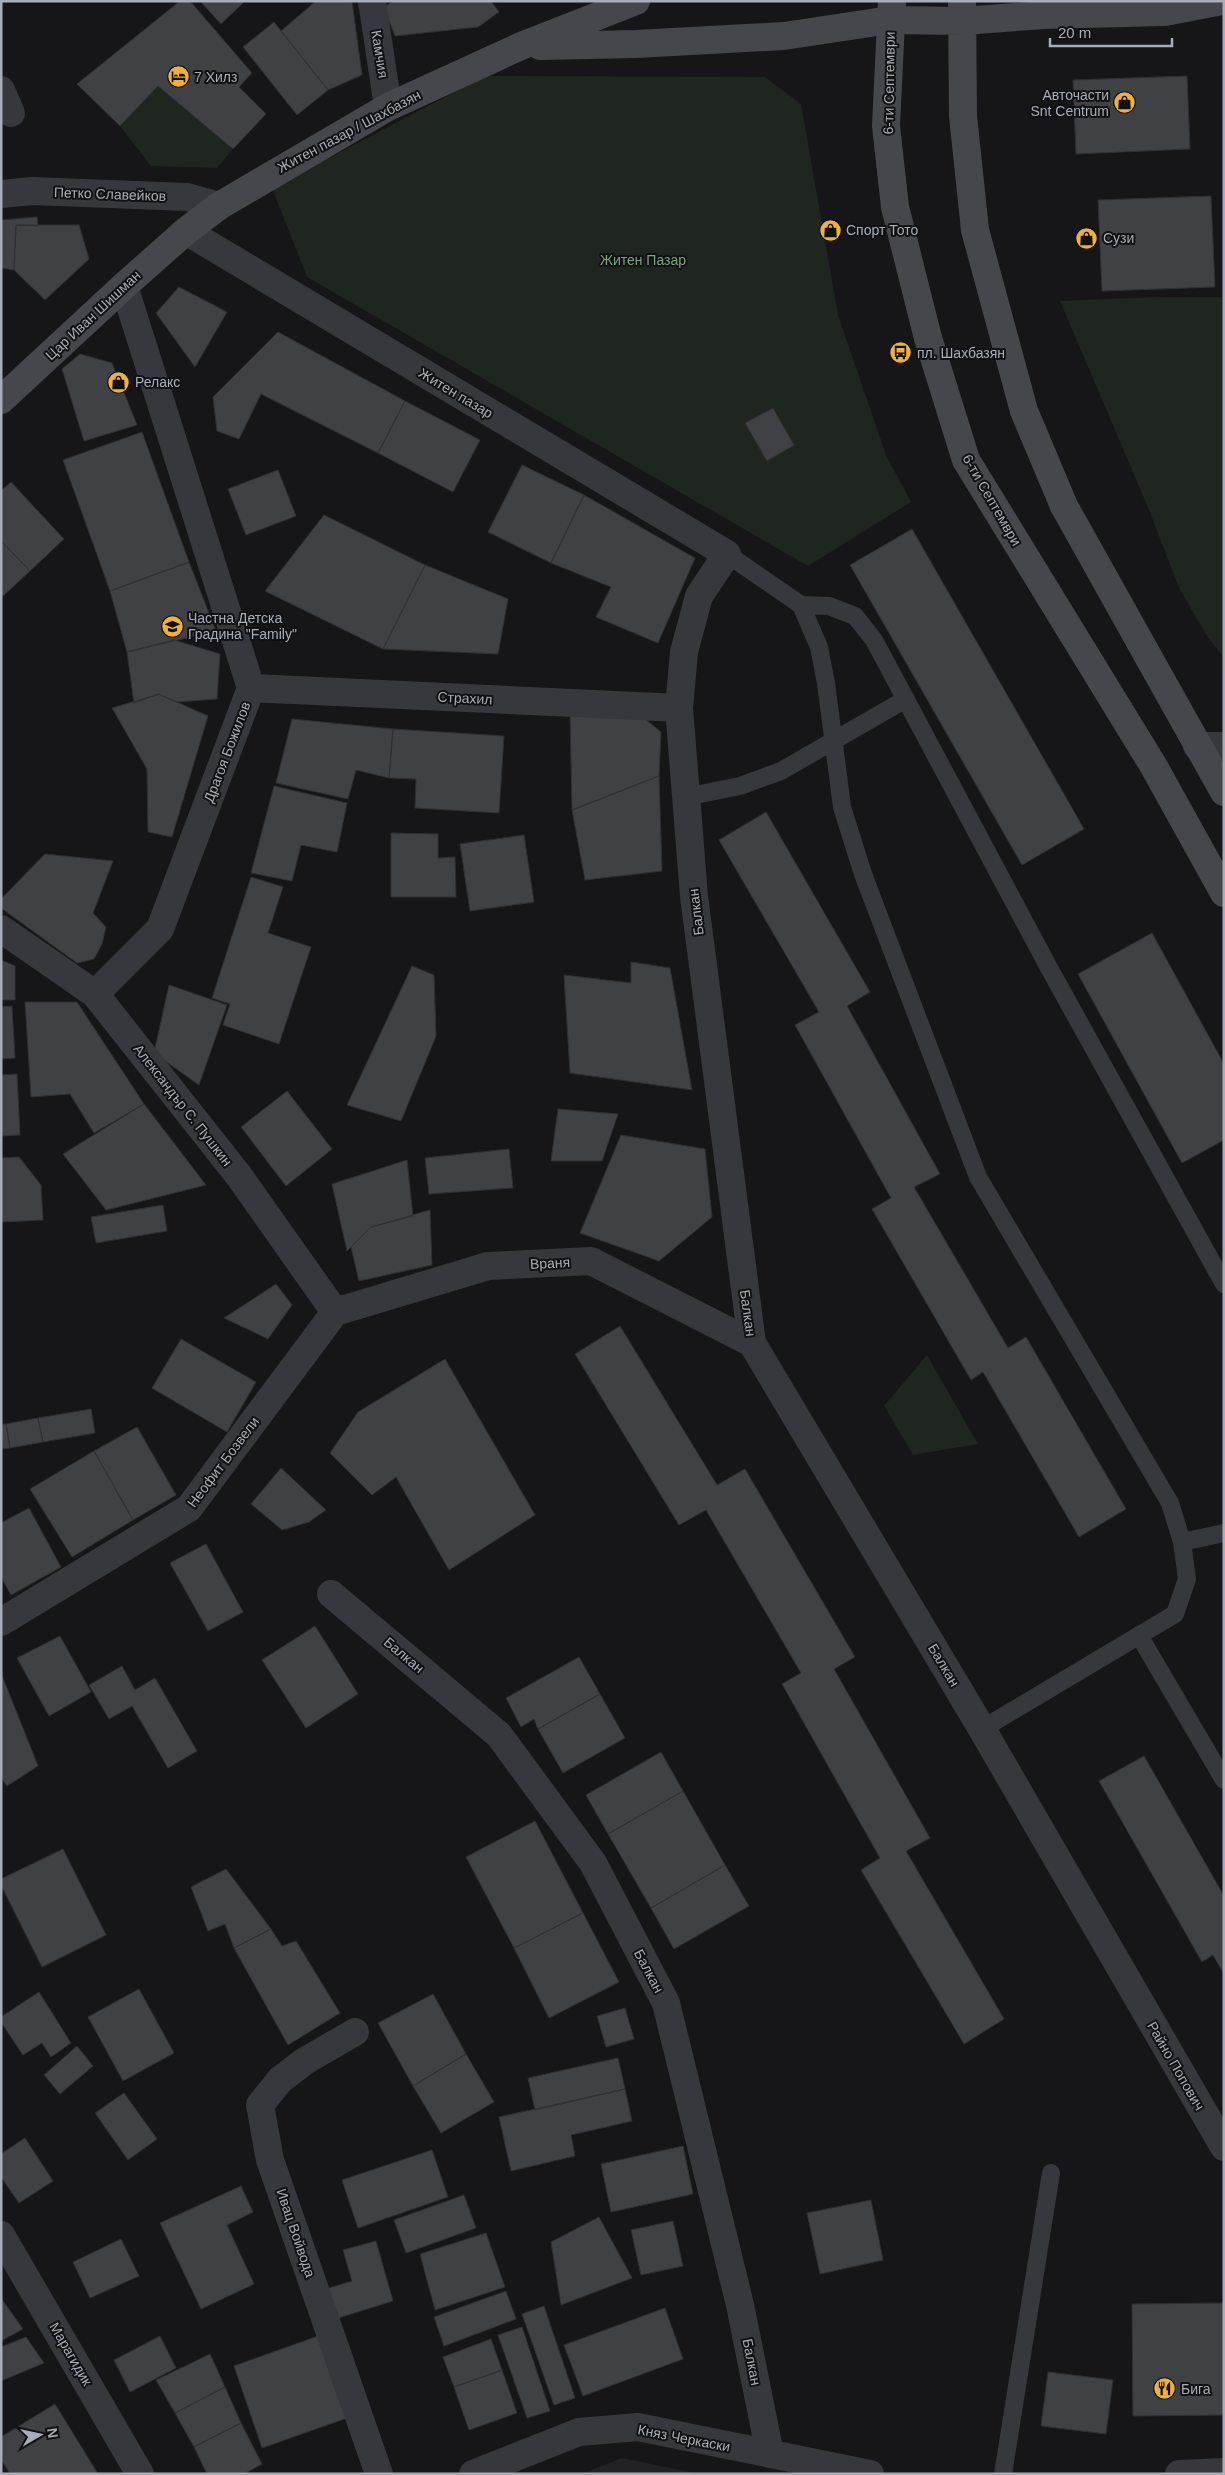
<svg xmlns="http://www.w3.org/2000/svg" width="1225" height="2475" font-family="Arial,sans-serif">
  <rect width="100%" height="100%" fill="#161618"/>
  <!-- built -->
  <path fill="#222225" d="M 622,2458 L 700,2474 L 581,2474 Z"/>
  <!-- green -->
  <path fill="#1e261f" d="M 485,76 L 765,77 L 801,104 L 838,315 L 886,455 L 911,502 L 808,566 L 307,277 L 272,188 Z
    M 158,86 L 233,149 L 217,168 L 151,166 L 120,126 Z
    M 1158,297 L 1224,297 L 1224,658 L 1207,636 L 1180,590 L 1147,505 L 1060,301 Z
    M 927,1355 L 978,1444 L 913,1455 L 884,1406 Z"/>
  <!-- building -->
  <path fill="#404145" stroke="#303034" d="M 180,1 L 190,1 L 252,73 L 239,87 L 266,114 L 233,149 L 158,86 L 120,126 L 77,84 Z
    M 200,1 L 245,1 L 221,24 Z
    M 316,1 L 352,1 L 362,75 L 328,90 L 281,31 Z
    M 393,1 L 491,1 L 499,12 L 478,27 L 395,36 L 384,7 Z
    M 274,22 L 328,90 L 297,115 L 243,47 Z
    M 1187,76 L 1190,149 L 1076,154 L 1073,80 Z
    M 1211,196 L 1215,287 L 1102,291 L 1098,200 Z
    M 37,217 L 38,226 L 16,225 L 14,270 L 1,268 L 1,220 Z
    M 16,225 L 79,225 L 89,259 L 45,300 L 14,270 Z
    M 179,287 L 227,312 L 195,367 L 156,313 Z
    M 278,332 L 405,401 L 378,453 L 261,394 L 239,439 L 217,431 L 213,397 Z
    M 80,354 L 112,363 L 137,425 L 84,441 L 62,369 Z
    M 405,401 L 480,440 L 453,492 L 378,453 Z
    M 773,408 L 794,445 L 767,461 L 745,423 Z
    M 142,432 L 189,562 L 110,591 L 63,460 Z
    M 522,465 L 584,495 L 551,563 L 488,532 Z
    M 278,470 L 296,516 L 246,535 L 228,489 Z
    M 11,482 L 64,539 L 30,571 L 1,541 L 1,491 Z
    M 584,495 L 695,558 L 658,643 L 596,617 L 611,587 L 551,563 Z
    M 324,515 L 425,565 L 383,649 L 265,591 Z
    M 912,529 L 1084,829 L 1022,865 L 850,565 Z
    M 1,541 L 30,571 L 1,598 Z
    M 189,562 L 216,631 L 127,652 L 110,591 Z
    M 425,565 L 508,599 L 498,654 L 383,649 Z
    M 174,640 L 220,654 L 217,699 L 176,702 L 159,694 L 134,703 L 127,652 Z
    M 159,694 L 208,716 L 172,837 L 148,832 L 147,769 L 112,708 Z
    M 570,711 L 639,714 L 661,732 L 659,776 L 572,810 Z
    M 292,719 L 393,729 L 389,778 L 356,770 L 348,799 L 276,783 Z
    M 393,729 L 504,736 L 499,813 L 415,808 L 416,779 L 389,778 Z
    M 659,776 L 662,871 L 585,880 L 572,810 Z
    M 274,786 L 347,803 L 337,852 L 301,845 L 292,881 L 251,873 Z
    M 766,812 L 870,992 L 847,1006 L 940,1174 L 914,1187 L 1008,1348 L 1026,1337 L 1126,1509 L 1079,1537 L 983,1372 L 971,1380 L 872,1209 L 891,1198 L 795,1025 L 819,1012 L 719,840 Z
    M 391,833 L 438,834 L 438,858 L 455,857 L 456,897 L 391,897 Z
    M 524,835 L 534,902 L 470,911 L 460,844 Z
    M 45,854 L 113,861 L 93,913 L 106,927 L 102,944 L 94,959 L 77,963 L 1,908 L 1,899 Z
    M 251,877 L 283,887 L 268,933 L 311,947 L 279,1044 L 223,1025 L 230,1004 L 212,998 Z
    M 1152,933 L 1224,1064 L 1224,1140 L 1182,1163 L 1078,974 Z
    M 1,960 L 15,966 L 15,1000 L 1,1000 Z
    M 631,962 L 670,968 L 692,1090 L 570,1073 L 564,975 L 631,983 Z
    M 412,966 L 434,975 L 436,1036 L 401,1121 L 347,1105 Z
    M 169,985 L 227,1005 L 199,1085 L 154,1053 Z
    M 25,1002 L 77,1002 L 144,1104 L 94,1133 L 70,1094 L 31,1097 Z
    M 12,1006 L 15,1058 L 1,1059 L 1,1007 Z
    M 17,1074 L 20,1135 L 1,1136 L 1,1075 Z
    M 287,1091 L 332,1149 L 286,1186 L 241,1127 Z
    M 144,1104 L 206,1185 L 106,1210 L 63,1154 Z
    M 558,1109 L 618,1114 L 602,1161 L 551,1161 Z
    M 621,1135 L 705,1149 L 712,1217 L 659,1261 L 580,1233 Z
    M 509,1149 L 513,1188 L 429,1194 L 425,1158 Z
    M 19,1157 L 41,1185 L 43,1220 L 1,1222 L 1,1158 Z
    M 407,1160 L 413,1216 L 371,1227 L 347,1251 L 332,1184 Z
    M 163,1205 L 167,1231 L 96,1243 L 91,1217 Z
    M 430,1210 L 432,1265 L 359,1281 L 351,1247 L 371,1227 Z
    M 276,1284 L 292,1305 L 268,1339 L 224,1318 Z
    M 620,1326 L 717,1485 L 745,1469 L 855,1657 L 834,1669 L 930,1838 L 906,1851 L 1004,2019 L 964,2044 L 861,1870 L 880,1858 L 782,1684 L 801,1673 L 706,1510 L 679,1525 L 575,1354 Z
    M 181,1339 L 256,1382 L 227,1432 L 152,1388 Z
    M 445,1359 L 535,1515 L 449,1570 L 396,1477 L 372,1495 L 330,1453 L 358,1412 Z
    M 91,1409 L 95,1433 L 43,1442 L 38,1418 Z
    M 38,1418 L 43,1442 L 10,1448 L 6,1424 Z
    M 1,1424 L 6,1424 L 10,1448 L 1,1449 Z
    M 137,1427 L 176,1495 L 133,1520 L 94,1451 Z
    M 94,1451 L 133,1520 L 72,1557 L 30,1489 Z
    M 281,1468 L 326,1510 L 309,1522 L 282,1530 L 251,1504 Z
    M 29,1508 L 61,1567 L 11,1595 L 1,1577 L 1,1523 Z
    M 206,1544 L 243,1612 L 208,1631 L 170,1563 Z
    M 315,1626 L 358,1694 L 306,1728 L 262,1660 Z
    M 60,1636 L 91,1692 L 49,1716 L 17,1658 Z
    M 579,1657 L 600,1694 L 538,1729 L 534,1719 L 521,1727 L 506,1698 Z
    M 122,1666 L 135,1690 L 155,1678 L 197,1751 L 168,1768 L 132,1706 L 109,1719 L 89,1685 Z
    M 1,1673 L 38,1766 L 7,1786 L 1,1778 Z
    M 600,1694 L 625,1738 L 563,1773 L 538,1729 Z
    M 661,1752 L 683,1791 L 608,1834 L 586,1795 Z
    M 1144,1756 L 1224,1896 L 1224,1974 L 1213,1955 L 1202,1962 L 1099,1781 Z
    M 683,1791 L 725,1865 L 651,1908 L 608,1834 Z
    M 535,1821 L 583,1913 L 514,1948 L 466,1857 Z
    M 63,1849 L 106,1935 L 42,1967 L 1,1885 L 1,1879 Z
    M 725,1865 L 749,1906 L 674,1949 L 651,1908 Z
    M 226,1869 L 271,1929 L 234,1948 L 225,1924 L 208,1931 L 191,1887 Z
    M 583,1913 L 619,1982 L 549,2018 L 514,1948 Z
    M 271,1929 L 282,1946 L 296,1941 L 340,2013 L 288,2045 L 234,1948 Z
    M 139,1989 L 174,2053 L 123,2081 L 88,2017 Z
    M 39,1992 L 71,2043 L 51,2057 L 42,2043 L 23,2055 L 1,2022 L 1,2017 Z
    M 433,1994 L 466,2054 L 413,2086 L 378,2023 Z
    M 625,2008 L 634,2039 L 606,2047 L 597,2016 Z
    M 77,2046 L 93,2066 L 60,2094 L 44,2075 Z
    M 466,2054 L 494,2102 L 441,2133 L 413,2086 Z
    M 618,2058 L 625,2089 L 535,2110 L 528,2078 Z
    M 625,2089 L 632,2121 L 571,2135 L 575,2156 L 511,2171 L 499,2117 Z
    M 124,2093 L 157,2139 L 128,2160 L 95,2113 Z
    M 25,2138 L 53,2181 L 19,2203 L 1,2177 L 1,2154 Z
    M 683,2146 L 693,2194 L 611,2212 L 601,2164 Z
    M 432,2150 L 448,2197 L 358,2228 L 342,2180 Z
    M 241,2186 L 253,2212 L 227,2225 L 254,2284 L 201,2309 L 160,2223 Z
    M 464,2195 L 476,2228 L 406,2253 L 394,2220 Z
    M 871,2200 L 883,2260 L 820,2274 L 807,2213 Z
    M 599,2217 L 632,2278 L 561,2305 L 551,2242 Z
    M 673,2221 L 683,2266 L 641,2275 L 631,2230 Z
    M 486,2233 L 505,2287 L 435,2310 L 420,2254 Z
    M 121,2239 L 139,2276 L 90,2298 L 73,2262 Z
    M 376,2241 L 393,2301 L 335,2319 L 326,2289 L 352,2281 L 343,2250 Z
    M 506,2291 L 516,2319 L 444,2346 L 434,2317 Z
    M 1,2298 L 23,2329 L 1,2341 Z
    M 1224,2303 L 1224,2415 L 1133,2416 L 1132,2304 Z
    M 544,2306 L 575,2398 L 554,2405 L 522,2314 Z
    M 665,2308 L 683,2359 L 583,2396 L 564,2345 Z
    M 522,2327 L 550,2411 L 527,2418 L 498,2335 Z
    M 321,2335 L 350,2417 L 262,2448 L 234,2366 Z
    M 160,2336 L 176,2368 L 130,2392 L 114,2360 Z
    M 26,2337 L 44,2363 L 1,2381 L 1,2347 Z
    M 491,2339 L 502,2370 L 454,2387 L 443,2357 Z
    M 210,2354 L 225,2387 L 175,2413 L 156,2380 Z
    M 502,2370 L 517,2413 L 469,2430 L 454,2387 Z
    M 1048,2372 L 1113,2380 L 1106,2434 L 1041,2426 Z
    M 225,2387 L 241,2423 L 194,2447 L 175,2413 Z
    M 55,2404 L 98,2474 L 10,2474 L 1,2459 L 1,2437 Z
    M 241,2423 L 262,2464 L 244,2474 L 207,2474 L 194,2447 Z"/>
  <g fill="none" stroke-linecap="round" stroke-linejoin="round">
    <!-- lane -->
    <path stroke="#37383d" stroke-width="18" d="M 727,554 L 801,605 L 819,647 L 826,683 L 842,807 L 863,874 L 978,1177 L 1170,1503 L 1182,1542 L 1187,1579 L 1175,1614 L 982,1729
      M 801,605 L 829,606 L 855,616 L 874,640 L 1048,966 L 1224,1284
      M 685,797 L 740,786 L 781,771 L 906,699
      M 1182,1542 L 1224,1533
      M 1140,1637 L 1224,1780
      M 1003,2474 L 1051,2173"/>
    <!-- street -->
    <path stroke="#37383d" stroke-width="28" d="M 372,1 L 388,107
      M 1,90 L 11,113
      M 1,194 L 32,191 L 187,197 L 219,206
      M 186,231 L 727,554 L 699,596 L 684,652 L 679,708 L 694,896 L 752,1343 L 982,1729 L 1224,2147
      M 251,688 L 679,708
      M 1197,746 L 1224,746
      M 1,929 L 95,994 L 239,1176 L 335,1312
      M 95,994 L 160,929 L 251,688 L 124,286
      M 335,1312 L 488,1266 L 591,1261 L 752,1343
      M 331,1594 L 499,1735 L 593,1863 L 666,2003 L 740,2305 L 770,2454
      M 1,1622 L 189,1508 L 335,1312
      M 355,2032 L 305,2061 L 280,2080 L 260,2105 L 270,2160 L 379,2474
      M 1,2235 L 140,2474
      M 473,2474 L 579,2432 L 638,2427 L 870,2474
      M 1179,2474 L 1224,2472"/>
    <!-- secondary -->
    <path stroke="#45474d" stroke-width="28" d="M 892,1 L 886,126 L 895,207 L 928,338 L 966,460 L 1153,765 L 1224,893
      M 962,1 L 963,116 L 975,230 L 1024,411 L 1064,506 L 1224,792
      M 540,46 L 636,44 L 784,36 L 890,20 L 962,21 L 1043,15 L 1165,12 L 1222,1
      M 1,400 L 124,286 L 186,231 L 219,206 L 388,107 L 521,46 L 636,1"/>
  </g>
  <!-- icons -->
  <defs>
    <symbol id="hotel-disc" viewBox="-11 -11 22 22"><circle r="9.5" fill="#f2b134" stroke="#111113"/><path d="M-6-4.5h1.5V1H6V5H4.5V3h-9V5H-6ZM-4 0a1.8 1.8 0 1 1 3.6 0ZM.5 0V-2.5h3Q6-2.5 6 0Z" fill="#111"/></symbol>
    <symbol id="shop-disc" viewBox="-11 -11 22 22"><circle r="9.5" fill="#f2b134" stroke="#111113"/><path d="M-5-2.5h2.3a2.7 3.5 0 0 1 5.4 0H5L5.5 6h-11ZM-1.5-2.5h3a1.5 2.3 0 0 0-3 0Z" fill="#111"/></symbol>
    <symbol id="bus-disc" viewBox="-11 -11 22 22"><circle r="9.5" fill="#f2b134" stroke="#111113"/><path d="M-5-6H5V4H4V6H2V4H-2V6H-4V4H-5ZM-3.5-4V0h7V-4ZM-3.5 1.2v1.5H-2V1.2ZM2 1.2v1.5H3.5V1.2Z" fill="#111"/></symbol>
    <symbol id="school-disc" viewBox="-11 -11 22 22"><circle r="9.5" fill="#f2b134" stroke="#111113"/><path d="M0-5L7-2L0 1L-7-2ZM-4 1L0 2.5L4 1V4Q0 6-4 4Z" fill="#111"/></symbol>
    <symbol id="restaurant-disc" viewBox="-11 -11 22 22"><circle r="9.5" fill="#f2b134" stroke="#111113"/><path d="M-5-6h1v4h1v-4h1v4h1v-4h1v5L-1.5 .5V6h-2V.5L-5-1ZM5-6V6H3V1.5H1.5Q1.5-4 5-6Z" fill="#111"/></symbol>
  </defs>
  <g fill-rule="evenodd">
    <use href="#hotel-disc" x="166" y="64" width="25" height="25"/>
    <use href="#shop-disc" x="1112" y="90" width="25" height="25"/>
    <use href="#shop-disc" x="818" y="218" width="25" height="25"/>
    <use href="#shop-disc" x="1074" y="226" width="25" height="25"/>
    <use href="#bus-disc" x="888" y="340" width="25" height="25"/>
    <use href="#shop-disc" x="106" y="370" width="25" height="25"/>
    <use href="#school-disc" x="160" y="614" width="25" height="25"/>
    <use href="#restaurant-disc" x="1152" y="2376" width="25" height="25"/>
  </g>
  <g text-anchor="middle" stroke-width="4" stroke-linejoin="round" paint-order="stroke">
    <!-- street labels -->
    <g font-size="14" fill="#a8adb8" stroke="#111113">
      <text transform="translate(380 54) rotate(81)" y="5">Камчия</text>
      <text transform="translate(889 83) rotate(-89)" y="5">6-ти Септември</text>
      <text transform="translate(349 131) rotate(-28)" y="5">Житен пазар / Шахбазян</text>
      <text transform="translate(110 194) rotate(2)" y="5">Петко Славейков</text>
      <text transform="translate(93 315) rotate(-43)" y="5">Цар Иван Шишман</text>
      <text transform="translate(456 393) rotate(31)" y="5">Житен пазар</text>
      <text transform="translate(992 500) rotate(60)" y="5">6-ти Септември</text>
      <text transform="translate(465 698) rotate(3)" y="5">Страхил</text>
      <text transform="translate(227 752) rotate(-69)" y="5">Драгоя Божилов</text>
      <text transform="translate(696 912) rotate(-97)" y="5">Балкан</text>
      <text transform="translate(183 1105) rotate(52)" y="5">Александър С. Пушкин</text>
      <text transform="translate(550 1263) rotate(-3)" y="5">Враня</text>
      <text transform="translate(748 1313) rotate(82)" y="5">Балкан</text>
      <text transform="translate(223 1462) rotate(-53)" y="5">Неофит Бозвели</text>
      <text transform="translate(404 1655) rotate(40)" y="5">Балкан</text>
      <text transform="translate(944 1665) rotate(59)" y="5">Балкан</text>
      <text transform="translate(649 1971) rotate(62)" y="5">Балкан</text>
      <text transform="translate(1176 2066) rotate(60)" y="5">Райно Попович</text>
      <text transform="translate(296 2233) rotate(71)" y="5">Ивац Войвода</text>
      <text transform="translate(71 2354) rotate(60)" y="5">Марагидик</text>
      <text transform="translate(752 2362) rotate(79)" y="5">Балкан</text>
      <text transform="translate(684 2438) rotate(11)" y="5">Княз Черкаски</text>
    </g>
    <!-- poi labels -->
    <g font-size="14" fill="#a8adb8" stroke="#111113" text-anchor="start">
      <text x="194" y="82">7 Хилз</text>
      <text x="1109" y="100" text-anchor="end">Авточасти<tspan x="1109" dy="16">Snt Centrum</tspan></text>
      <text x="846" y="235">Спорт Тото</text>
      <text x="1103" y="243">Сузи</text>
      <text x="917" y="358">пл. Шахбазян</text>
      <text x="135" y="387">Релакс</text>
      <text x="188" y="623">Частна Детска<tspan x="188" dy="16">Градина "Family"</tspan></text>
      <text x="1181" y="2394">Бига</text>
    </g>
    <!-- park labels -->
    <g font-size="14" fill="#7fa381" stroke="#111113">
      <text x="643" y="265">Житен Пазар</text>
    </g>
  </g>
  <!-- border -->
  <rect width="1225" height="2475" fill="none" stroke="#a8adb8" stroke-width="5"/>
  <!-- north arrow -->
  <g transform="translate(40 2435) rotate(81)" stroke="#111113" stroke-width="4" paint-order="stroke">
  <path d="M0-4L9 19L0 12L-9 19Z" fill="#a8adb8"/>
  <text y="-8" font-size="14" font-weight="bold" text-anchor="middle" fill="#a8adb8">N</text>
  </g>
  <!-- scale -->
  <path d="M1050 38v8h122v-8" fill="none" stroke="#a8adb8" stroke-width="2.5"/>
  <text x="1058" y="38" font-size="15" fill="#a8adb8" stroke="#111113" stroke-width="4" paint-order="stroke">20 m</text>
</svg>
